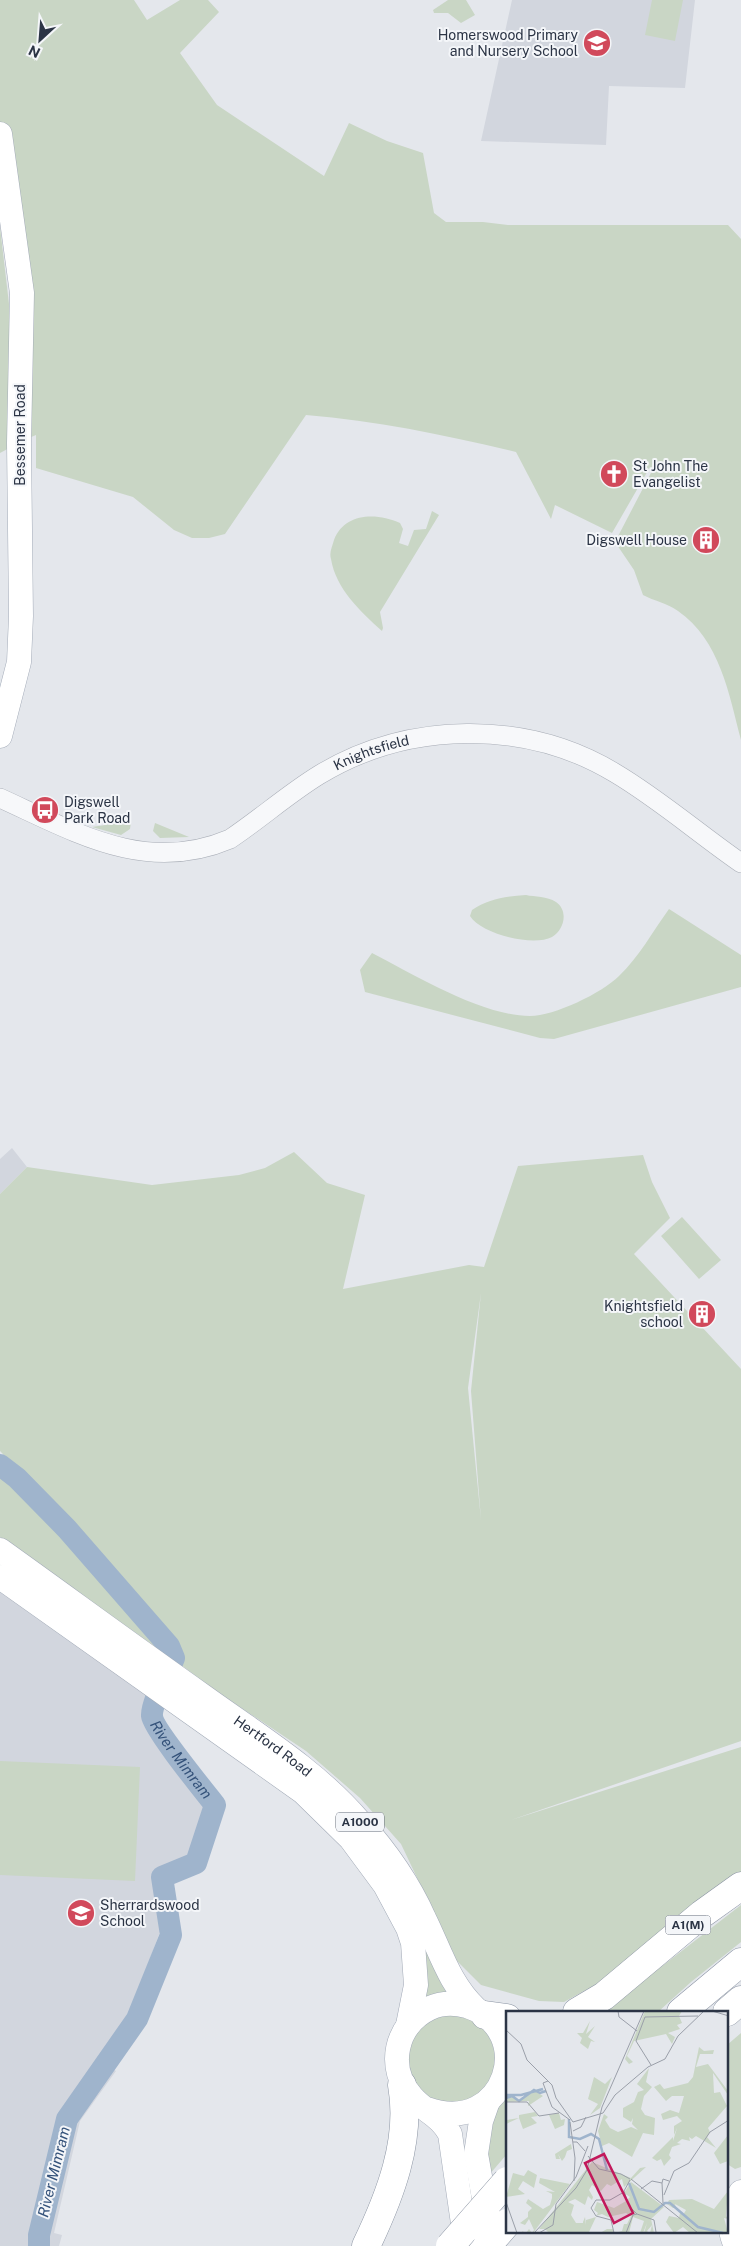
<svg xmlns="http://www.w3.org/2000/svg" width="741" height="2246" font-family="'Public Sans',sans-serif">
  <rect width="100%" height="100%" fill="#e4e7ec"/>
  <!-- built -->
  <path fill="#d2d6de" d="M 512,0 L 695,0 L 685,88 L 609,86 L 606,145 L 481,141 Z
    M 12,1148 L 27,1167 L 0,1194 L 0,1159 Z
    M 0,1585 L 154,1695 L 155,1728 L 212,1810 L 207,1831 L 192,1853 L 182,1861 L 180,1859 L 152,1873 L 162,1905 L 163,1924 L 109,2067 L 116,2071 L 80,2121 L 54,2233 L 62,2235 L 59,2246 L 0,2246 Z"/>
  <!-- green -->
  <path fill="#c9d6c5" fill-rule="evenodd" d="M 0,0 L 134,0 L 147,20 L 180,0 L 208,0 L 219,12 L 180,53 L 217,105 L 324,176 L 349,123 L 387,141 L 423,153 L 434,213 L 446,222 L 483,222 L 508,225 L 728,225 L 741,239 L 741,740 C 729,694 720,640 678,611 C 667,603 654,601 643,595 L 634,570 L 615,542 L 653,469 L 650,467 L 612,533 L 555,505 L 551,519 L 516,452 C 445,435 378,421 306,415 L 225,534 L 209,538 L 192,538 L 174,530 L 133,497 L 36,468 L 36,435 L 24,440 L 0,147 Z
    M 448,0 L 466,0 L 475,15 L 461,23 L 448,13 L 434,13 L 433,10 Z
    M 652,0 L 683,0 L 675,41 L 645,35 Z
    M 0,227 L 9,304 L 15,445 L 0,453 Z
    M 432,511 L 439,515 L 380,612 L 383,628 L 382,631 C 360,611 336,589 331,559 C 329,553 332,547 334,540 C 344,513 376,512 400,523 L 403,529 L 399,543 L 408,546 L 414,530 L 426,529 Z
    M 131,821 L 130,829 L 121,835 L 92,827 Z
    M 155,823 L 189,837 L 160,838 L 153,831 Z
    M 526,895 C 535,897 547,896 556,902 C 569,911 564,930 552,937 C 533,947 481,934 470,916 L 472,910 C 488,899 506,896 526,895 Z
    M 669,909 L 741,955 L 741,987 L 554,1039 L 540,1038 L 365,992 L 360,970 L 372,953 C 415,975 482,1016 530,1016 C 554,1016 602,993 619,976 C 639,957 653,931 669,909 Z
    M 294,1152 L 327,1183 L 365,1195 L 343,1289 L 469,1265 L 484,1267 L 518,1166 L 643,1155 L 652,1182 L 670,1218 L 634,1254 L 741,1369 L 741,1741 L 511,1820 L 741,1747 L 741,1877 L 604,1980 L 564,2002 L 539,2001 L 481,1985 L 450,1954 L 439,1924 L 401,1844 L 360,1798 L 306,1751 L 210,1687 L 180,1664 C 178,1635 141,1614 128,1589 L 46,1498 L 0,1451 L 0,1194 L 27,1167 L 152,1185 L 239,1175 L 265,1168 ZM 481,1293 L 471,1391 L 481,1520 L 468,1388 Z
    M 682,1217 L 721,1260 L 699,1279 L 661,1236 Z
    M 0,1472 C 17,1473 16,1486 23,1497 L 42,1507 L 69,1537 L 76,1549 L 90,1559 L 104,1575 L 132,1611 L 153,1633 L 164,1653 L 0,1537 Z
    M 174,1683 C 238,1729 309,1771 360,1832 C 400,1880 425,1935 449,1993 L 448,1995 L 426,2001 L 423,2000 C 433,1959 418,1927 398,1892 C 375,1853 345,1817 310,1788 C 267,1751 217,1721 171,1688 Z
    M 0,1761 L 140,1767 L 135,1881 L 0,1875 Z
    M 741,1905 L 741,1942 L 691,1982 L 658,2012 L 603,2012 Z
    M407 2059a44 44 0 1 1 88 0a44 44 0 1 1-88 0Z
    M 741,2033 L 741,2167 L 735,2169 L 727,2164 L 727,2045 Z
    M 507,2089 L 507,2154 L 489,2175 L 485,2151 L 494,2111 Z"/>
  <g fill="none" stroke-linecap="round" stroke-linejoin="round">
    <!-- river -->
    <path stroke="#9fb4cc" stroke-width="22" id="s1" d="M 0,1465 L 17,1478 L 67,1529 L 169,1646 L 174,1658 C 169,1671 151,1703 152,1716 C 153,1728 204,1791 215,1805 L 196,1863 L 162,1877 L 171,1935 L 137,2019 L 67,2119 L 39,2235 L 39,2246"/>
    <defs>
      <g id="minor">
        <path id="s2" d="M 0,798 C 75,832 146,875 230,839 C 260,819 288,794 319,775 C 408,721 526,719 615,773 C 659,799 699,834 741,863"/>
      </g>
      <g id="major">
        <path d="M 0,134 L 22,293 L 19,443 L 21,616 L 19,662 L 0,736"/>
        <path id="s3" d="M 0,1550 C 67,1598 135,1648 203,1696 C 257,1735 315,1770 359,1821 C 385,1850 408,1882 424,1918 C 440,1950 449,1984 476,2009"/>
        <path d="M 0,1577 L 303,1792 L 351,1839 L 385,1885 L 408,1928 L 413,1943 L 416,1985 L 408,2025"/>
        <path d="M 427,2109 C 506,2137 539,2030 467,2006 C 455,2003 441,2003 430,2008 C 395,2025 386,2068 412,2097 C 425,2112 440,2115 450,2134 L 466,2244"/>
        <path d="M 488,2221 L 476,2154 L 481,2121 L 488,2101"/>
        <path d="M 736,2246 C 727,2227 729,2209 741,2192"/>
      </g>
      <path id="highway" d="M 577,2012 L 604,1996 L 702,1914 L 741,1886
        M 681,2012 L 741,1962
        M 727,2012 L 741,2000
        M 485,2015 L 507,2018
        M 366,2246 C 390,2196 412,2140 402,2085"/>
    </defs>
    <!-- minor casing -->
    <use href="#minor" stroke="#a9aeb7" stroke-width="20"/>
    <!-- major casing -->
    <use href="#major" stroke="#a3abb8" stroke-width="25"/>
    <!-- highway casing -->
    <use href="#highway" stroke="#8b94a3" stroke-width="29"/>
    <!-- minor -->
    <use href="#minor" stroke="#f7f8fa" stroke-width="19"/>
    <!-- major -->
    <use href="#major" stroke="#fff" stroke-width="24"/>
    <!-- highway -->
    <use href="#highway" stroke="#fff" stroke-width="28"/>
    <defs>
      <path id="highway-bridge" d="M 450,2246 L 507,2181
        M 487,2246 L 507,2223"/>
    </defs>
    <!-- highway-bridge casing -->
    <use href="#highway-bridge" stroke="#8b94a3" stroke-width="29" stroke-linecap="butt"/>
    <!-- highway-bridge -->
    <use href="#highway-bridge" stroke="#fff" stroke-width="28"/>
  </g>
  <!-- icons -->
  <defs>
    <symbol id="school-disc" viewBox="-11 -11 22 22"><circle r="9.5" fill="#d1495b" stroke="#f4f6f9"/><path d="M0-5L7-2L0 1L-7-2ZM-4 1L0 2.5L4 1V4Q0 6-4 4Z" fill="#fff"/></symbol>
    <symbol id="church-disc" viewBox="-11 -11 22 22"><circle r="9.5" fill="#d1495b" stroke="#f4f6f9"/><path d="M-1.2-6h2.4v3.5h3.3v2.4h-3.3V6h-2.4V-.1h-3.3v-2.4h3.3Z" fill="#fff"/></symbol>
    <symbol id="building-disc" viewBox="-11 -11 22 22"><circle r="9.5" fill="#d1495b" stroke="#f4f6f9"/><path d="M-4-6H4V6H1V3H-1V6H-4ZM-2.5-4.3h1.7v1.8h-1.7ZM.8-4.3h1.7v1.8H.8ZM-2.5-1h1.7V.8h-1.7ZM.8-1h1.7V.8H.8Z" fill="#fff"/></symbol>
    <symbol id="bus-disc" viewBox="-11 -11 22 22"><circle r="9.5" fill="#d1495b" stroke="#f4f6f9"/><path d="M-5-6H5V4H4V6H2V4H-2V6H-4V4H-5ZM-3.5-4V0h7V-4ZM-3.5 1.2v1.5H-2V1.2ZM2 1.2v1.5H3.5V1.2Z" fill="#fff"/></symbol>
  </defs>
  <g fill-rule="evenodd">
    <use href="#school-disc" x="581" y="27" width="32" height="32"/>
    <use href="#church-disc" x="598" y="458" width="32" height="32"/>
    <use href="#building-disc" x="690" y="524" width="32" height="32"/>
    <use href="#bus-disc" x="29" y="794" width="32" height="32"/>
    <use href="#building-disc" x="686" y="1298" width="32" height="32"/>
    <use href="#school-disc" x="65" y="1897" width="32" height="32"/>
  </g>
  <g text-anchor="middle" stroke-width="4" stroke-linejoin="round" paint-order="stroke">
    <!-- shield labels -->
    <g fill="#f4f6f9" stroke="#676e7b" stroke-width="1">
      <rect x="336" y="1812.5" width="48" height="19" rx="4"/>
      <rect x="665.5" y="1915.5" width="45" height="19" rx="4"/>
    </g>
    <g font-size="12" font-weight="bold" fill="#2b3445">
      <text x="360" y="1826">A1000</text>
      <text x="688" y="1929">A1(M)</text>
    </g>
    <!-- poi labels -->
    <g font-size="14" fill="#2b3445" stroke="#f4f6f9" text-anchor="end">
      <text x="578" y="40">Homerswood Primary<tspan x="578" dy="16">and Nursery School</tspan></text>
      <text x="633" y="471" text-anchor="start">St John The<tspan x="633" dy="16">Evangelist</tspan></text>
      <text x="687" y="545">Digswell House</text>
      <text x="64" y="807" text-anchor="start">Digswell<tspan x="64" dy="16">Park Road</tspan></text>
      <text x="683" y="1311">Knightsfield<tspan x="683" dy="16">school</tspan></text>
      <text x="100" y="1910" text-anchor="start">Sherrardswood<tspan x="100" dy="16">School</tspan></text>
    </g>
    <!-- street labels -->
    <g font-size="14" fill="#2b3445" stroke="#f4f6f9">
      <text transform="translate(20 435) rotate(-90)" y="5">Bessemer Road</text>
      <text dy="5" stroke="none"><textPath href="#s2" startOffset="409">Knightsfield</textPath></text>
      <text dy="5" stroke="none"><textPath href="#s3" startOffset="336">Hertford Road</textPath></text>
    </g>
    <!-- water labels -->
    <g font-size="15" font-style="italic" fill="#34527a" stroke="#f4f6f9">
      <text dy="5" stroke="none"><textPath href="#s1" startOffset="376">River Mimram</textPath></text>
      <text transform="translate(54 2172) rotate(-76)" y="5">River Mimram</text>
    </g>
  </g>
  <!-- overview -->
  <g transform="translate(506 2011)">
    <rect width="222" height="222" fill="#e4e7ec"/>
    <path d="M 139,0 L 176,0 L 173,5 L 176,12 L 171,14 L 174,18 L 162,22 L 169,26 L 166,33 L 160,23 L 128,30 L 121,45 L 127,51 L 123,53 L 119,48 ZM 84,10 L 80,23 L 89,15 L 82,26 L 89,31 L 85,30 L 82,38 L 74,32 L 76,27 L 71,22 L 77,22 ZM 193,36 L 198,40 L 208,39 L 207,43 L 194,43 L 190,56 L 202,53 L 222,80 L 222,84 L 207,62 L 208,82 L 214,81 L 221,95 L 202,117 L 204,121 L 201,126 L 210,137 L 190,125 L 186,128 L 183,126 L 184,130 L 176,128 L 171,132 L 175,133 L 166,136 L 163,144 L 165,147 L 158,155 L 155,148 L 151,150 L 146,147 L 167,126 L 167,130 L 171,117 L 168,124 L 168,115 L 176,110 L 171,105 L 157,109 L 155,103 L 164,99 L 173,102 L 178,85 L 166,85 L 160,90 L 148,76 L 154,73 L 158,78 L 182,72 L 187,66 ZM 143,57 L 140,71 L 146,76 L 138,85 L 135,98 L 139,104 L 149,107 L 148,124 L 137,122 L 126,146 L 103,132 L 96,135 L 92,120 L 98,103 L 102,106 L 99,109 L 104,117 L 112,121 L 125,116 L 132,119 L 126,113 L 127,107 L 125,111 L 117,106 L 117,97 L 128,91 L 132,81 L 138,79 L 131,73 ZM 88,66 L 99,73 L 106,66 L 94,97 L 84,104 L 92,93 L 82,88 ZM 28,79 L 37,85 L 22,95 L 23,90 L 0,91 L 4,84 L 14,90 ZM 29,101 L 32,105 L 25,106 L 31,112 L 17,118 L 13,107 L 0,113 L 0,109 L 13,107 L 13,104 ZM 53,102 L 55,109 L 59,108 L 58,114 L 49,118 L 43,104 ZM 222,124 L 222,150 L 214,153 L 208,142 ZM 65,133 L 66,138 L 61,140 L 59,146 L 56,150 L 52,143 L 54,148 L 50,148 L 49,143 ZM 86,151 L 125,167 L 134,157 L 140,156 L 118,176 L 116,168 L 105,175 L 101,173 L 95,180 L 86,174 L 83,179 L 87,186 L 86,189 L 82,185 L 79,194 L 69,188 L 62,191 L 68,194 L 65,204 L 70,212 L 77,212 L 77,211 L 79,206 L 80,214 L 80,209 L 90,206 L 83,221 L 94,222 L 101,218 L 107,218 L 107,222 L 43,222 L 39,218 L 33,218 ZM 22,159 L 31,164 L 28,177 L 17,170 L 12,178 L 19,183 L 0,186 L 7,162 L 18,165 ZM 34,167 L 64,173 L 27,222 L 17,222 L 16,220 L 20,222 L 23,218 L 26,222 L 28,219 L 23,208 L 19,214 L 14,212 L 22,206 L 22,201 L 26,197 L 20,192 L 22,188 L 37,198 L 44,194 L 46,187 L 46,183 L 40,180 L 49,181 L 33,172 ZM 125,171 L 158,196 L 145,208 L 148,222 L 144,222 L 146,214 L 141,220 L 143,222 L 138,222 L 141,212 L 137,222 L 134,222 L 138,210 L 127,206 L 123,222 L 109,222 L 116,220 L 118,213 L 121,213 L 125,205 L 120,202 L 102,206 L 96,203 L 90,205 L 92,202 L 88,199 L 91,191 L 108,197 L 120,190 L 124,186 L 118,182 ZM 222,180 L 220,205 L 222,208 L 218,207 L 222,222 L 184,222 L 177,216 L 168,222 L 160,211 L 163,205 L 173,207 L 174,202 L 177,204 L 180,199 L 169,193 L 170,197 L 167,197 L 161,193 L 163,189 L 186,188 L 208,198 Z" fill="#c9d6c5"/>
    <path fill="none" stroke="#9fb4cc" stroke-width="2.5" d="M 0,84 L 15,84 L 37,78M 0,87 L 6,85 L 13,90 L 28,79 L 34,82 L 40,80M 63,108 L 63,126 L 74,128 L 85,123 L 93,128 L 101,159M 123,172 L 133,198 L 148,201 L 159,192 L 164,192 L 192,216 L 217,222"/>
    <path fill="none" stroke="#9a9fa9" stroke-width="1" d="M 112,0 L 113,6 L 131,20M 206,0 L 223,5M 0,19 L 15,33 L 21,49 L 46,74 L 50,87 L 67,111 L 97,102 L 109,84 L 142,56 L 159,48 L 172,25 L 198,0M 145,54 L 130,30 L 139,6 L 192,5M 42,70 L 37,72 L 46,96 L 64,109M 0,91 L 21,91 L 33,105 L 53,102M 64,111 L 69,147 L 68,170M 67,120 L 75,116 L 80,106M 67,131 L 71,131 L 79,140M 82,145 L 93,158 L 115,163 L 124,168M 125,168 L 192,222M 124,169 L 118,180 L 123,195 L 131,203 L 148,209 L 150,221M 135,178 L 146,170 L 156,172M 158,184 L 168,160 L 183,152 L 204,121 L 223,109M 0,191 L 11,222M 157,192 L 156,172 L 157,168 L 163,170M 28,222 L 70,177 L 81,159 L 96,96 L 138,0M 33,222 L 47,214 L 50,193 L 70,166 L 82,135M 108,222 L 105,209 L 90,205 L 85,197 L 90,189 L 104,189 L 118,181M 120,222 L 127,204 L 131,203"/>
    <path fill="#c2185b" fill-opacity="0.15" stroke="#c2185b" stroke-width="2.5" d="M 98,143 L 127,202 L 108,212 L 79,152 Z"/>
    <rect width="222" height="222" fill="none" stroke="#2b3445" stroke-width="2.5"/>
  </g>
  <!-- north arrow -->
  <g transform="translate(40 40) rotate(206)" stroke="#f4f6f9" stroke-width="4" paint-order="stroke">
  <path d="M0-4L9 19L0 12L-9 19Z" fill="#2b3445"/>
  <text y="-8" font-size="14" font-weight="bold" text-anchor="middle" fill="#2b3445">N</text>
  </g>
</svg>
